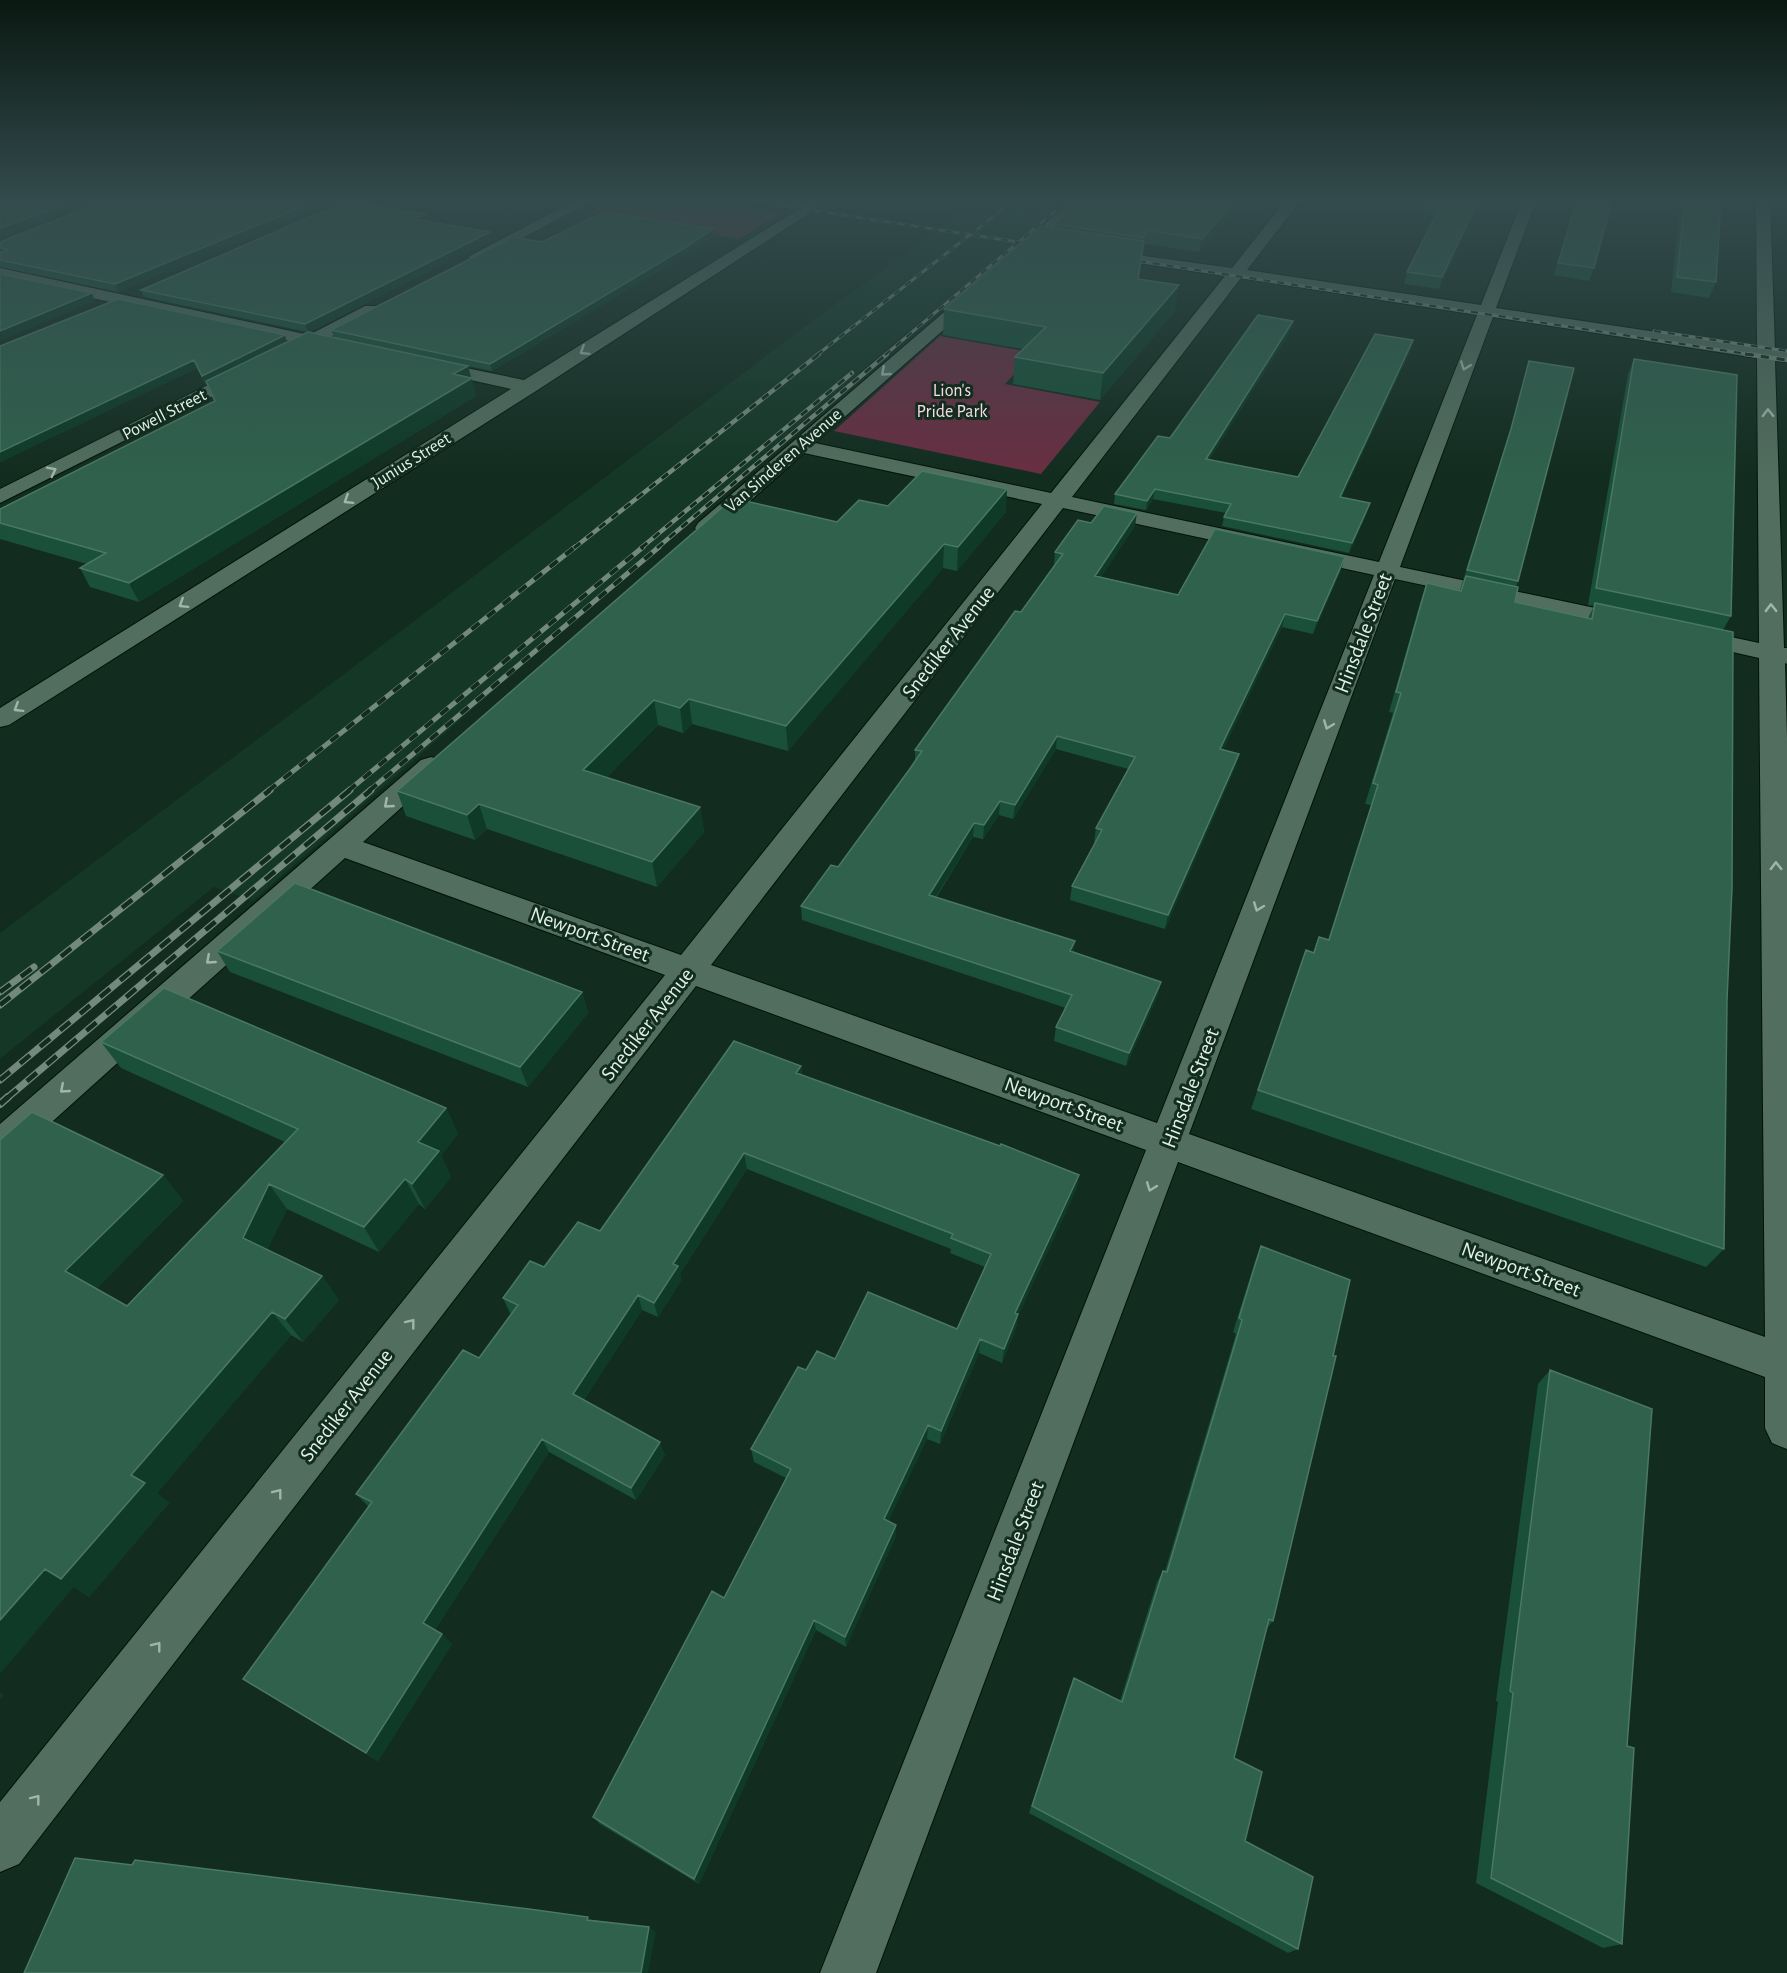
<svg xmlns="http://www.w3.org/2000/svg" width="1787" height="1973" font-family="'Alegreya Sans',sans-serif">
  <rect width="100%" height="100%" fill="#122c1f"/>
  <!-- built -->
  <path fill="#143726" d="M 979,201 L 1068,201 L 900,338 L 764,454 L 253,901 L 214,887 L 0,1059 L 0,933 L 819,316 Z"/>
  <!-- green -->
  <path fill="#692e42" d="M 611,201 L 706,201 L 781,213 L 739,239 L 586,214 Z
    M 940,336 L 1034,353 L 1005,384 L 1100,402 L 1041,474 L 834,431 Z"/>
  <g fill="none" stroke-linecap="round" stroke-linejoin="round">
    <defs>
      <path id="minor" d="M 574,201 L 592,201 L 481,260 L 476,262 L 468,257 Z
        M 763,201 L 828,201 L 536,391 L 9,725 L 0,727 L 0,708 L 511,389 L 421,369 L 418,365 L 421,361 L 427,360 L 524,380 L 797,210 L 765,204 Z
        M 1070,201 L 1086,201 L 1023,259 L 1013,259 L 1010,256 L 1013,253 Z
        M 1285,201 L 1300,201 L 1247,270 L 1481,305 L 1522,201 L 1536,201 L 1496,308 L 1757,347 L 1756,201 L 1770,201 L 1775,350 L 1787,352 L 1787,362 L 1775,361 L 1784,648 L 1787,648 L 1787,664 L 1785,663 L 1787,738 L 1787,1449 L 1772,1443 L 1765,1428 L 1765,1377 L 1178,1162 L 876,1973 L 820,1973 L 1146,1150 L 696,986 L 19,1864 L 0,1872 L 0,1802 L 665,975 L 345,858 L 13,1157 L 0,1161 L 0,1124 L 421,760 L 431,757 L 441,760 L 445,766 L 441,772 L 363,842 L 681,955 L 1042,504 L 804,453 L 714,533 L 698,533 L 695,528 L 698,523 L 971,289 L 977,287 L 985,292 L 983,295 L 815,443 L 1051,493 L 1225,276 L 1098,257 L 1090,252 L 1093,249 L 1232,268 ZM 1241,278 L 1477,315 L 1379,562 L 1072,497 ZM 1493,317 L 1757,358 L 1759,643 L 1689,628 L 1680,630 L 1677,635 L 1680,640 L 1759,658 L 1765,1337 L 1189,1134 L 1395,579 L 1633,630 L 1642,628 L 1645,623 L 1642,618 L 1633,616 L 1400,567 ZM 1063,508 L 1374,575 L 1157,1123 L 711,965 Z
        M 0,268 L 309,335 L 365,306 L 377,306 L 379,310 L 325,340 L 324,346 L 313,346 L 0,503 L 0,489 L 294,342 L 0,278 Z"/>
    </defs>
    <!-- minor casing -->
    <use href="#minor" stroke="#001409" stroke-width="2"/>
    <!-- minor -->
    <use href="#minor" fill="#526e5e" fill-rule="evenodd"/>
    <defs>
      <path id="rail-far4" d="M 752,201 L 1024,243
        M 1125,259 L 1754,355
        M 1654,331 L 1787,351
        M 817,355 L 1013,201
        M 885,355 L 1067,201"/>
      <path id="rail-far3" d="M 1745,354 L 1787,360
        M 574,548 L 819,354
        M 641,548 L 852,373
        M 657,548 L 887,354"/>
      <path id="rail-far2" d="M 268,791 L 575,547
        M 348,791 L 643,547
        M 369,791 L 659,547"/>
      <path id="rail-far1" d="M 0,992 L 34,967
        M 0,1005 L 270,790
        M 0,1080 L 350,790
        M 7,1098 L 371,790"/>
      <path id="rail" d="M 0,1104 L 8,1097"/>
    </defs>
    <!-- rail-far4 casing -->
    <use href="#rail-far4" stroke="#74897e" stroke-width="3"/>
    <!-- rail-far3 casing -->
    <use href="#rail-far3" stroke="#74897e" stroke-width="4.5"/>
    <!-- rail-far2 casing -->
    <use href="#rail-far2" stroke="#74897e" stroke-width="5"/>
    <!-- rail-far1 casing -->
    <use href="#rail-far1" stroke="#74897e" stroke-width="7"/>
    <!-- rail casing -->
    <use href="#rail" stroke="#74897e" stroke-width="8"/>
    <!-- rail-far4 -->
    <use href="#rail-far4" stroke="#122c1f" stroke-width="2" stroke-dasharray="7" stroke-linecap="butt"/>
    <!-- rail-far3 -->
    <use href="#rail-far3" stroke="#122c1f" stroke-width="3" stroke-dasharray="8" stroke-linecap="butt"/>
    <!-- rail-far2 -->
    <use href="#rail-far2" stroke="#122c1f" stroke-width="4" stroke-dasharray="10" stroke-linecap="butt"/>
    <!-- rail-far1 -->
    <use href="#rail-far1" stroke="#122c1f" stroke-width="4.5" stroke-dasharray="13" stroke-linecap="butt"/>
    <!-- rail -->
    <use href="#rail" stroke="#122c1f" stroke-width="5" stroke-dasharray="16" stroke-linecap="butt"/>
  </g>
  <!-- wall -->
  <path fill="#1a5039" d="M 105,201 L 327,201 L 327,204 L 118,292 L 0,267 L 0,242 Z
    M 1245,201 L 1199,252 L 1144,244 L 1138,279 L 1175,311 L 1100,400 L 1013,384 L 1015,357 L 1023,349 L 943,335 L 944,309 L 1054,228 L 1054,224 Z
    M 1385,201 L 1480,201 L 1439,289 L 1404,284 L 1407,272 L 1434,217 L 1401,203 Z
    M 1577,201 L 1612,201 L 1594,268 L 1589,281 L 1554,275 Z
    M 1681,201 L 1721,201 L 1716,282 L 1709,298 L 1671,292 Z
    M 426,221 L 490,232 L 492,240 L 308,332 L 144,297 L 141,290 L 427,221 Z
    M 714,236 L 687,254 L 492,371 L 468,366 L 476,396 L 139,602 L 90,587 L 80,568 L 87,564 L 0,539 L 0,509 L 214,401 L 206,383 L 205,384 L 197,368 L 0,462 L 0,346 L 287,342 L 334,337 L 331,330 L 542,242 Z
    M 1293,321 L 1291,330 L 1209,460 L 1298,477 L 1411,349 L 1342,497 L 1367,513 L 1349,553 L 1222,526 L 1224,517 L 1226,513 L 1153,499 L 1146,510 L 1114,504 L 1115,494 L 1170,438 Z
    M 1634,359 L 1731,616 L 1723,630 L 1727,1000 L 1724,1249 L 1706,1267 L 1251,1109 L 1306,950 L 1313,952 L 1319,937 L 1328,940 L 1371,805 L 1365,804 L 1393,713 L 1389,712 L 1420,603 L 1427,583 L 1460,590 L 1509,437 L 1529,361 L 1518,581 L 1516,587 L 1515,602 L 1588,618 L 1594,606 L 1588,605 L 1628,374 Z
    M 888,506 L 1006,512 L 957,571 L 943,568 L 788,751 L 692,724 L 683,733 L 658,725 L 606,778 L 700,807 L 704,832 L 657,887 L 487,829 L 475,840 L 406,816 L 397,791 L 837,522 Z
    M 1091,523 L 1135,526 L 1101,577 L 1178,595 L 1341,570 L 1313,634 L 1282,627 L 1223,750 L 1239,754 L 1235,768 L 1165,929 L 1070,900 L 1072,886 L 1095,842 L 1094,842 L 1096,828 L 1128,769 L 1056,749 L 1013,819 L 999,815 L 983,839 L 973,837 L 936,898 L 1075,941 L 1073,952 L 1161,982 L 1158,995 L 1126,1066 L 1054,1041 L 1056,1027 L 1066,1008 L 802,920 L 801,906 L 838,867 L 915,762 L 915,750 L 1021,612 L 1054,565 L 1055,552 Z
    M 217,951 L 582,992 L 588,1013 L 528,1087 L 230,972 Z
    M 101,1042 L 446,1108 L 458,1134 L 441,1155 L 451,1177 L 425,1209 L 419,1204 L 379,1252 L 287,1209 L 267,1250 L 322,1276 L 339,1300 L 303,1342 L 291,1335 L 157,1493 L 169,1503 L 89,1597 L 74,1587 L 0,1140 L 163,1175 L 183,1201 L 96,1289 L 127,1306 L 285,1142 L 121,1068 Z
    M 801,1066 L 802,1075 L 1079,1175 L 1076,1190 L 1018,1316 L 1016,1328 L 1002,1363 L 979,1353 L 940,1444 L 927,1439 L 888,1521 L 896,1536 L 846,1647 L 816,1630 L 699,1884 L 600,1824 L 593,1817 L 724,1598 L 786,1478 L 754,1462 L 751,1449 L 806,1370 L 835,1359 L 957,1329 L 985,1267 L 950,1253 L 951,1249 L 747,1169 L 680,1274 L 681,1281 L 658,1317 L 642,1310 L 584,1400 L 665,1455 L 636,1500 L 549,1452 L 435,1630 L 452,1644 L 378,1761 L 243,1679 L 369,1507 L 356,1494 L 479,1358 L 512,1314 L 510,1313 L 503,1298 L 544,1267 L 600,1231 Z
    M 1261,1246 L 1273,1621 L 1266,1629 L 1234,1758 L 1245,1841 L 1298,1949 L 1288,1953 L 1029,1813 L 1070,1687 L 1074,1678 L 1120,1701 L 1157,1582 L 1163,1571 L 1165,1571 L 1236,1334 L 1233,1332 L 1255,1261 Z
    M 1550,1370 L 1627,1746 L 1622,1944 L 1603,1948 L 1476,1883 L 1498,1702 L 1496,1701 L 1538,1384 Z"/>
  <!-- shaded-wall -->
  <path fill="#0e3a27" d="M 75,201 L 96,201 L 0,236 L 0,228 Z
    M 316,201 L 327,201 L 327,204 L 118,292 L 115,284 Z
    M 1235,201 L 1245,201 L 1199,252 L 1202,239 Z
    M 1478,201 L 1480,201 L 1439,289 L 1442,277 Z
    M 426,214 L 427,221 L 415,226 L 413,219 Z
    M 713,229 L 714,236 L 687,254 L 492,371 L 490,364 Z
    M 490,232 L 492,240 L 308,332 L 305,324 Z
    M 1179,285 L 1175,311 L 1100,400 L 1103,373 Z
    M 92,293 L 95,301 L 0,341 L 0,331 Z
    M 1293,321 L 1291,330 L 1204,469 L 1206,459 Z
    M 285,335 L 287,343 L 205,384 L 202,376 Z
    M 1413,340 L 1411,349 L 1338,506 L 1340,497 Z
    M 194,360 L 197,368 L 0,462 L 0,452 Z
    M 468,366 L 476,396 L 139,602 L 129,583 L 453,374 Z
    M 1007,489 L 1006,512 L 957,571 L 958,547 Z
    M 1155,489 L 1153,499 L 1146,510 L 1147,501 Z
    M 1370,503 L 1367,513 L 1349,553 L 1352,543 Z
    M 1137,513 L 1135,526 L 1094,589 L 1095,576 Z
    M 944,544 L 943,568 L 788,751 L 786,726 Z
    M 1345,557 L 1341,570 L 1313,634 L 1317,621 Z
    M 1285,614 L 1282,627 L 1217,763 L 1220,749 Z
    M 689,699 L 692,724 L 683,733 L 680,708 Z
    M 654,700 L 658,725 L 589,795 L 583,770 Z
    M 1057,736 L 1056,749 L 1013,819 L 1015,805 Z
    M 1239,754 L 1235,768 L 1165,929 L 1168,915 Z
    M 1000,801 L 999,815 L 983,839 L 984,825 Z
    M 479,804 L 487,829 L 475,840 L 467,815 Z
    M 700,807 L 704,832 L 657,887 L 652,862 Z
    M 974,823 L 973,837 L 928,909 L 929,895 Z
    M 1075,941 L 1072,955 L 1070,951 Z
    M 1161,982 L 1158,995 L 1126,1066 L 1129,1053 Z
    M 582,992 L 588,1013 L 528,1087 L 520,1067 Z
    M 801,1066 L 802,1082 L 796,1073 Z
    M 446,1108 L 458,1134 L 441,1155 L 451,1177 L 425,1209 L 412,1184 L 418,1142 Z
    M 744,1153 L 747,1169 L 680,1274 L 681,1281 L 658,1317 L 654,1303 L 673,1264 Z
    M 163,1175 L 183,1201 L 89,1296 L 65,1271 Z
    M 1079,1175 L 1076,1190 L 1018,1316 L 1016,1328 L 1002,1363 L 1004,1349 L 1015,1313 Z
    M 405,1179 L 419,1204 L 379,1252 L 364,1227 Z
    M 269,1184 L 287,1209 L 261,1262 L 243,1238 Z
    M 322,1276 L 339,1300 L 303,1342 L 285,1319 Z
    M 638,1295 L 642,1310 L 579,1408 L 573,1394 Z
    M 272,1312 L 291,1335 L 157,1493 L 169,1503 L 89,1597 L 74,1587 L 0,1674 L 0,1620 L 45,1569 L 131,1475 Z
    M 980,1339 L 979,1353 L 940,1444 L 941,1431 Z
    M 928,1425 L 927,1439 L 884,1531 L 884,1519 Z
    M 542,1439 L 549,1452 L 433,1633 L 423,1623 Z
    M 660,1442 L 665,1455 L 636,1500 L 631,1488 Z
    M 896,1525 L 896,1536 L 846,1647 L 845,1637 Z
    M 814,1620 L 816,1630 L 699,1884 L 694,1879 Z
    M 442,1634 L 452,1644 L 378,1761 L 366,1753 Z
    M 0,1692 L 4,1695 L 0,1700 Z
    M 649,1927 L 656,1932 L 648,1973 L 641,1973 Z"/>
  <!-- building -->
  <path fill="#2f614c" stroke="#4b7864" stroke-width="1.5" d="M 0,201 L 75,201 L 0,228 Z
    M 105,201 L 316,201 L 115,284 L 0,260 L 0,253 L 9,250 L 0,248 L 0,242 Z
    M 347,201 L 426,214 L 413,219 L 490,232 L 305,324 L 141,290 Z
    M 1081,201 L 1235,201 L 1202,239 L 1146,230 L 1144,238 L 1054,224 Z
    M 1426,201 L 1478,201 L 1442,277 L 1407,272 L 1440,207 Z
    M 1577,201 L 1612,201 L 1594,268 L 1558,263 Z
    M 1685,201 L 1721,201 L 1716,282 L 1677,277 Z
    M 604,212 L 713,229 L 686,247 L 490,364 L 331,330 L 513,237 L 542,242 Z
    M 1041,226 L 1144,241 L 1138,279 L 1179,285 L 1103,373 L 1015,357 L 1046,327 L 944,309 Z
    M 0,274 L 92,293 L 0,331 Z
    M 118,299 L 285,335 L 202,376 L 194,360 L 0,452 L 0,346 Z
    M 1258,315 L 1293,321 L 1206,459 L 1298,477 L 1375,334 L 1413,340 L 1340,497 L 1370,503 L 1352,543 L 1224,517 L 1231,504 L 1155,489 L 1147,501 L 1115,494 L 1158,436 L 1170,438 Z
    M 308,332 L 468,366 L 453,374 L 472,378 L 129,583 L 80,568 L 106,553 L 0,523 L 0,509 L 215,401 L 206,381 Z
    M 1634,359 L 1737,375 L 1731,616 L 1596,588 Z
    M 1529,361 L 1574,368 L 1518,581 L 1467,570 L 1511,429 Z
    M 922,471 L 1007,489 L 958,547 L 944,544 L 786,726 L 689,699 L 680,708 L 654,700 L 583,770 L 700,807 L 652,862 L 479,804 L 467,815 L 397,791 L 733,498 L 837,522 L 859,500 L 888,506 Z
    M 1104,506 L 1137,513 L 1095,576 L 1178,595 L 1215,529 L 1345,557 L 1317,621 L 1285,614 L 1220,749 L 1239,754 L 1168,915 L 1072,886 L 1102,830 L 1096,828 L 1135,757 L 1057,736 L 1015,805 L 1000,801 L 984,825 L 974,823 L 929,895 L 1075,941 L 1070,951 L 1161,982 L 1129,1053 L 1056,1027 L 1072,995 L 801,906 L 831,865 L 838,867 L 909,770 L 922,751 L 915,750 L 1015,611 L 1021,612 L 1063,554 L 1055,552 L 1078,520 L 1091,523 Z
    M 1466,576 L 1518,587 L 1515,602 L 1592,619 L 1595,603 L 1733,632 L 1732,888 L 1727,1000 L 1724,1249 L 1258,1090 L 1306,950 L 1314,953 L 1319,937 L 1329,940 L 1378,785 L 1373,783 L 1401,693 L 1396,692 L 1427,583 L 1461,591 Z
    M 295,883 L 582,992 L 520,1067 L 217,951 Z
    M 164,988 L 446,1108 L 418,1142 L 439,1151 L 412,1184 L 405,1179 L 364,1227 L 269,1184 L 243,1238 L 322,1276 L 285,1319 L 272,1312 L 131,1475 L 145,1483 L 61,1579 L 45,1569 L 0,1620 L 0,1140 L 32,1112 L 163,1175 L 65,1271 L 127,1306 L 298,1129 L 101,1042 Z
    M 734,1041 L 801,1066 L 796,1073 L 1000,1146 L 1001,1144 L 1079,1175 L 1015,1313 L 1018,1314 L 1004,1349 L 980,1339 L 941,1431 L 928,1425 L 884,1519 L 896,1525 L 845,1637 L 814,1620 L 694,1879 L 593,1817 L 712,1591 L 724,1598 L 791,1469 L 751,1449 L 798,1367 L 806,1370 L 817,1351 L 835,1359 L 868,1292 L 957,1329 L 991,1254 L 951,1238 L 953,1234 L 744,1153 L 673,1264 L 678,1266 L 654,1303 L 638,1295 L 573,1394 L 660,1442 L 631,1488 L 542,1439 L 423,1623 L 442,1634 L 366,1753 L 243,1679 L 372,1502 L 356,1494 L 463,1350 L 479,1358 L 518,1305 L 503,1298 L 530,1261 L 544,1267 L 578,1222 L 600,1231 Z
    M 1261,1246 L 1350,1280 L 1333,1356 L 1336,1356 L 1273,1621 L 1269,1619 L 1234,1758 L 1262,1772 L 1245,1841 L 1313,1877 L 1298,1949 L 1032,1806 L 1074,1678 L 1122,1702 L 1163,1571 L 1167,1572 L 1242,1320 L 1239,1318 Z
    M 1550,1370 L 1652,1409 L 1627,1746 L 1634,1748 L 1622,1944 L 1491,1878 L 1513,1693 L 1510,1691 Z
    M 75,1858 L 132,1865 L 135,1860 L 529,1909 L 588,1917 L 587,1920 L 649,1927 L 641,1973 L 24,1973 Z"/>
  <!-- one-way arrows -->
  <defs><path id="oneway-chevron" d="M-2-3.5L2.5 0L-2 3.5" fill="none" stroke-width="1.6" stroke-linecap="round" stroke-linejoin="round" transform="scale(1.5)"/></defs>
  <g stroke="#a1b6aa">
    <use href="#oneway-chevron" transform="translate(584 351) rotate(148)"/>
    <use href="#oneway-chevron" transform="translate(1465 366) rotate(111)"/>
    <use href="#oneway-chevron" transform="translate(885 372) rotate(139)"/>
    <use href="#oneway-chevron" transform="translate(1768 413) rotate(-91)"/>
    <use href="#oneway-chevron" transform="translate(52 471) rotate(-27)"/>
    <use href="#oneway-chevron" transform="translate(348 500) rotate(148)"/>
    <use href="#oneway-chevron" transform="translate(183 604) rotate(148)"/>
    <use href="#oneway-chevron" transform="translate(1771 608) rotate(-91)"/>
    <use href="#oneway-chevron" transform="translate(18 708) rotate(148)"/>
    <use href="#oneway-chevron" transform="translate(1328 725) rotate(111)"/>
    <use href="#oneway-chevron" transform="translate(388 804) rotate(139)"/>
    <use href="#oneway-chevron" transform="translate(1776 866) rotate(-91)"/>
    <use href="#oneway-chevron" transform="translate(1258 907) rotate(111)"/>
    <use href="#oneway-chevron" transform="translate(210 960) rotate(139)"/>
    <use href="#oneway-chevron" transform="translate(64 1089) rotate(139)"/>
    <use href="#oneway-chevron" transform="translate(1151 1187) rotate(111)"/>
    <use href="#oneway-chevron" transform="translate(411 1323) rotate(-52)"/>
    <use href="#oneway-chevron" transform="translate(278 1493) rotate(-52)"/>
    <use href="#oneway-chevron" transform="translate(157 1646) rotate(-52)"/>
    <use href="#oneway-chevron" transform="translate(36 1799) rotate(-52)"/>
  </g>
  <!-- sky -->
  <linearGradient id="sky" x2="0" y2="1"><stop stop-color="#0a1811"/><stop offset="0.42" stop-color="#334b4d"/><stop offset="1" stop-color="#334b4d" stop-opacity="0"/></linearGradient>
  <rect width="1787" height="477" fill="url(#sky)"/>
  <g text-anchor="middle" stroke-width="6" stroke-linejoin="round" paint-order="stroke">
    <!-- far-park labels -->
    <g font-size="18" fill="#f6dce3" stroke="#122c1f">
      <text x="952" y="396">Lion's<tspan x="952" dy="21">Pride Park</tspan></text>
    </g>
    <!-- far-street labels -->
    <g font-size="18" fill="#e1f1e8" stroke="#122c1f">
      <text transform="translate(164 414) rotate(-27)" y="6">Powell Street</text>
      <text transform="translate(411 460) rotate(-32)" y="6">Junius Street</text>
      <text transform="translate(783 460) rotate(-41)" y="6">Van Sinderen Avenue</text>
    </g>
    <!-- street labels -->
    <g font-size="21" fill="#e1f1e8" stroke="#122c1f">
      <text transform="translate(1363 633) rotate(-69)" y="7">Hinsdale Street</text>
      <text transform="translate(948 642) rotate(-52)" y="7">Snediker Avenue</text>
      <text transform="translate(590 934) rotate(20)" y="7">Newport Street</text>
      <text transform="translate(647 1024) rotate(-52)" y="7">Snediker Avenue</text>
      <text transform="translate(1190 1088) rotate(-69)" y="7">Hinsdale Street</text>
      <text transform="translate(1064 1104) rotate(20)" y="7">Newport Street</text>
      <text transform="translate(1521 1269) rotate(20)" y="7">Newport Street</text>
      <text transform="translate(346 1405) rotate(-52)" y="7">Snediker Avenue</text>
      <text transform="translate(1015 1541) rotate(-69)" y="7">Hinsdale Street</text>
    </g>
  </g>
</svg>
